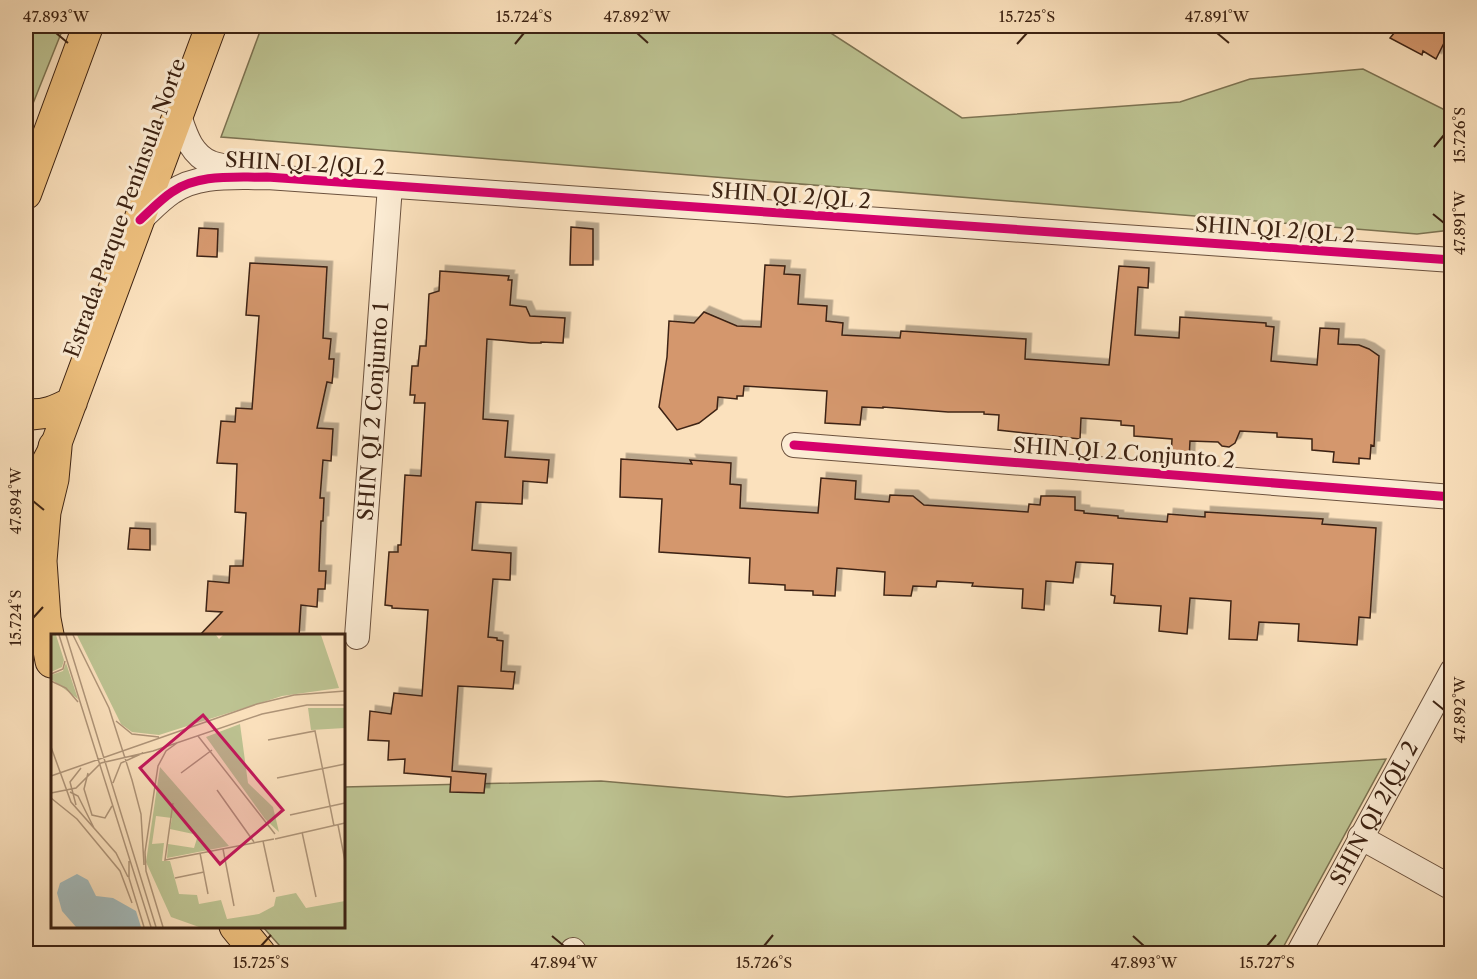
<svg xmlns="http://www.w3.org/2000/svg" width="1477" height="979" font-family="'Libre Caslon Text',serif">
  <defs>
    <filter id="shadow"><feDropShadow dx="5.5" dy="-5.5" stdDeviation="0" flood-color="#0004"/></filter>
  </defs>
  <rect width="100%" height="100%" fill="#fbe1bd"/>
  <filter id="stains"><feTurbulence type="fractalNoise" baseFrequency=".00333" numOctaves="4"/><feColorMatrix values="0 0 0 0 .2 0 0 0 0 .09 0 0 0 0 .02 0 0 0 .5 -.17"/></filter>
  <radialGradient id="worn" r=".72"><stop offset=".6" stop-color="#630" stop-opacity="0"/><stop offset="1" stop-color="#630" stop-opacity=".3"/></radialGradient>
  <!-- green -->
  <path fill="#bdc392" stroke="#7d7352" stroke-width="1.5" d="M 26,26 L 64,26 L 26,121 Z
    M 262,26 L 820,26 L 962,118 L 1180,102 L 1250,79 L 1363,69 L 1451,113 L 1451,230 L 1417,234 L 221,137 Z
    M 1386,759 L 1280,953 L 287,954 L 263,927 L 344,926 L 344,787 L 601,781 L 787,797 Z"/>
  <!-- building -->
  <path fill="#d4976d" stroke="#3d2313" stroke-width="1.5" filter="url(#shadow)" d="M 1400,26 L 1452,26 L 1452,27 L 1436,59 L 1423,51 L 1422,55 L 1390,38 Z
    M 571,227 L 593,229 L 593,265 L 570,265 Z
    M 199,228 L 218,229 L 217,257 L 197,256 Z
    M 250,263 L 327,267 L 323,338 L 331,339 L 329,359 L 334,359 L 333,373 L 332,383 L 327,382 L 317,428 L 333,429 L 331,461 L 323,460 L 320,498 L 324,498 L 323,521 L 321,521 L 319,571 L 326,571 L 325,589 L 318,589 L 317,607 L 301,605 L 299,636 L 199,636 L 222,612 L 206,611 L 208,581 L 229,583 L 230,566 L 243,566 L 246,513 L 235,512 L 237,464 L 217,463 L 221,421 L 235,422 L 236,408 L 252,409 L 259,316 L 246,315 Z
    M 765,265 L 785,266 L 784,274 L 800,275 L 798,304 L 827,306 L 826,321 L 843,323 L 842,335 L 900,338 L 901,331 L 1026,339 L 1025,359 L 1109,365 L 1119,266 L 1149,268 L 1148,288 L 1138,287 L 1135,335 L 1179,338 L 1180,317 L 1266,323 L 1266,326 L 1274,327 L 1271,361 L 1317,365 L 1320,328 L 1339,329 L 1338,344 L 1359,345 L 1369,349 L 1379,356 L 1374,446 L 1371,445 L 1370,459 L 1359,458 L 1359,464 L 1333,462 L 1334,452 L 1312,450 L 1312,439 L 1277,437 L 1277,433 L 1240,431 L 1235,443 L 1229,447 L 1222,446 L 1218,442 L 1190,441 L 1189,460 L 1171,459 L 1172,439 L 1134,436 L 1134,426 L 1121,425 L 1121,421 L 1081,418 L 1080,439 L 998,430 L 999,415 L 984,414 L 984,412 L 948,412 L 883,407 L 883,408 L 862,407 L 860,425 L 825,423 L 827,391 L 744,386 L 743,396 L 737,396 L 737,399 L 718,397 L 717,409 L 699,423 L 677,430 L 659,407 L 667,357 L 669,321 L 694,323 L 704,312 L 737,326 L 761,327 Z
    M 440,271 L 509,276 L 508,280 L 512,280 L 510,305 L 526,307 L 530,316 L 565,318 L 563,343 L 541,342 L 541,343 L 531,343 L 487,339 L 483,419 L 508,421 L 505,457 L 549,460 L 547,483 L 523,481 L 522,504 L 476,502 L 472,550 L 511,553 L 510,580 L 493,579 L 488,637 L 497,638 L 497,640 L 503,641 L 501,671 L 515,672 L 513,689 L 458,686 L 452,771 L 486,774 L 484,793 L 450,792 L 451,777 L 404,773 L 405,759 L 388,760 L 389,741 L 368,740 L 370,711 L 391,714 L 394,693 L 422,696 L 428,610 L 392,608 L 392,606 L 385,605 L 389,552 L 398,552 L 398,545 L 401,545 L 405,475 L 421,476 L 425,403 L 414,403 L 415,395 L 410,395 L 412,366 L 418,366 L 420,346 L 426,346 L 429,294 L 439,291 Z
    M 621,459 L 692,464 L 690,460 L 731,463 L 730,484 L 741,485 L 740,508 L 818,513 L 821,478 L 856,481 L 855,499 L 889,502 L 890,495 L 913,496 L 924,505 L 1028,512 L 1029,504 L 1040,505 L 1041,496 L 1054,496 L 1075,497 L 1075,510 L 1084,511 L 1084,513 L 1118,516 L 1118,518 L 1167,522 L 1168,514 L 1205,517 L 1205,512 L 1323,519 L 1322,524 L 1376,528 L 1370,618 L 1359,617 L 1357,645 L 1298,641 L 1299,624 L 1259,622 L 1257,640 L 1229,639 L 1231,601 L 1190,598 L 1187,634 L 1159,631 L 1161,606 L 1114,603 L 1115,596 L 1111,595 L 1113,564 L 1076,562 L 1073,583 L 1046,581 L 1044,610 L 1022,608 L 1023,589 L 972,586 L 973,583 L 937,581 L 936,587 L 913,586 L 911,596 L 884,595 L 885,572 L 837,568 L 835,596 L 813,595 L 813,591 L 785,590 L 785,585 L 749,583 L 750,558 L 659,552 L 662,499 L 620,497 Z
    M 130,528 L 150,529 L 150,550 L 128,549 Z"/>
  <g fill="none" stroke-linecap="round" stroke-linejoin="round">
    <defs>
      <g id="minor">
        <path d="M 178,113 C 185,133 190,154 211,163 C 220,166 230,167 239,170"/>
        <path d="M 140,220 C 150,211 160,200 172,192 C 199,173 236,178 267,177 L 1452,260"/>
        <path d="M 794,445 L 1452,497"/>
        <path id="s1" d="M 357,637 L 390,186"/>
        <path d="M 1360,837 L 1452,888"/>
        <path d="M 573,950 L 576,954"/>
        <path id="s2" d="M 1298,954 L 1452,671"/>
      </g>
      <path id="major" d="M 26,194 L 88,26
        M 26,414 C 44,416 57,410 72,402
        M 26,509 L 36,483 L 55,447 L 211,26"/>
      <path id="highway" d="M 52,661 L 44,619 L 40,561 L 44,512 L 52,479 L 55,447
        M 236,926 L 259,954"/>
    </defs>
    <!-- minor casing -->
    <use href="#minor" stroke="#6c523e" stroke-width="26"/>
    <!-- major casing -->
    <use href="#major" stroke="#3d2313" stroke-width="32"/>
    <!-- highway casing -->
    <use href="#highway" stroke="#3d2313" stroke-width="35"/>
    <!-- minor -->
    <use href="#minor" stroke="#fcecd4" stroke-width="24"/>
    <!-- major -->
    <use href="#major" stroke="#eec07e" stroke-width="30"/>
    <!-- highway -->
    <use href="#highway" stroke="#eec07e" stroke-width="33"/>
    <defs>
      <path id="cycleway" d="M 140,220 C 150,211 160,200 172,192 C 199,173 236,178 267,177 L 1452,260
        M 794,445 L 1452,497"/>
    </defs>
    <!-- cycleway casing -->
    <use href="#cycleway" stroke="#fcecd4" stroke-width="13"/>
    <!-- cycleway -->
    <use href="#cycleway" stroke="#d6006c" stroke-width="9"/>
  </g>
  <!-- ticks -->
  <path fill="none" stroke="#3d2313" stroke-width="2" d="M 56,33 L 68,43M 637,33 L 648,43M 1217,33 L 1229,43M 515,44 L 524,33M 1017,44 L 1027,33M 1434,147 L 1444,135M 1433,214 L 1444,223M 33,501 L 44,510M 33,618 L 43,607M 1433,701 L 1444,710M 552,936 L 564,946M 1133,936 L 1144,946M 261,946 L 271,935M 764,946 L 773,935M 1267,946 L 1276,935"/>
  <g text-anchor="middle" stroke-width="6" stroke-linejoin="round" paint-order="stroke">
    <!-- street labels -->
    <g font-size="21" fill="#3d2313" stroke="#fcecd4">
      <text transform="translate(305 164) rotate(3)" y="7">SHIN QI 2/QL 2</text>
      <text transform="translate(791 196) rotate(4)" y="7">SHIN QI 2/QL 2</text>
      <text transform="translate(125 208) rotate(-70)" y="7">Estrada Parque Península Norte</text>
      <text transform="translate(1275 230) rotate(4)" y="7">SHIN QI 2/QL 2</text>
      <text dy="7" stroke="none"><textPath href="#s1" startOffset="226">SHIN QI 2 Conjunto 1</textPath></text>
      <text transform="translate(1124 453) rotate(4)" y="7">SHIN QI 2 Conjunto 2</text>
      <text dy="7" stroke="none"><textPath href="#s2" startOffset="160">SHIN QI 2/QL 2</textPath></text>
    </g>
  </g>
  <!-- overview -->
  <g transform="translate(51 634)">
    <rect width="294" height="294" fill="#fbe1bd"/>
    <path d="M 0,1 L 5,1 L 13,26 L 11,33 L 0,38 ZM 26,1 L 165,1 L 168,5 L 172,1 L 270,1 L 288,54 L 231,62 L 108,101 L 81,98 L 70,90 ZM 15,29 L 27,65 L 0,45 L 0,41 L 12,37 ZM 257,74 L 294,74 L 294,94 L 260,96 ZM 189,90 L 197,149 L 222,173 L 228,198 L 214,185 L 155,103 ZM 109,133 L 178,212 L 116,224 L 117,210 L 143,214 L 147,201 L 119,195 L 121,184 L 105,182 L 101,210 L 113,209 L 111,227 L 119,227 L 128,260 L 146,261 L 148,270 L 170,266 L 176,285 L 208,280 L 223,272 L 225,263 L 245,259 L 255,274 L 294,267 L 294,293 L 148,293 L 120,283 L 95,228 Z" fill="#bdc392"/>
    <path d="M 26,240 L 37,246 L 45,262 L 62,264 L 85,277 L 90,293 L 25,293 L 11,277 L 6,259 L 9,249 Z" fill="#a4bbbc"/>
    <path fill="none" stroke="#af9579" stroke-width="1.5" d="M 8,1 L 100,293M 15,1 L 105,293M 22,1 L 58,74 L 81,146 L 90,180 L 93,231M 0,40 L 12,35 L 14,27M 0,47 L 15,54 L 27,68M 65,87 L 81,100 L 108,103M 147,102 L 224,200M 217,106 L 264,97 L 283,192M 0,113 L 20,168 L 65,219 L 77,243M 37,139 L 33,155 L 41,181 L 54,184 L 61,172M 130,139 L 161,116M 0,142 L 206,70 L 243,61 L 294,57M 226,144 L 294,130M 62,149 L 70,129 L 92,119M 166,156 L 203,208M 19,158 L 27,162 L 43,194M 0,159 L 25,154 L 50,129 L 102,117 L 211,80 L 256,71 L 294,71M 0,164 L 26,185 L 69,237 L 81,269M 122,169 L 114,226 L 223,205M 25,171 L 19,148 L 30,134M 239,181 L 294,169M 287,191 L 294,227M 251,198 L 265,263M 224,205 L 294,189M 212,207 L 223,258M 172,215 L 183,272M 149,219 L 157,260M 78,227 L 78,244 L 93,293M 124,244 L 153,238M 112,293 L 95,237 L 94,218 L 107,132 L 115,117 L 126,109"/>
    <path fill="#c2185b" fill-opacity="0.15" stroke="#c2185b" stroke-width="3" d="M 152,81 L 232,176 L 169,230 L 89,134 Z"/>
    <rect width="294" height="294" fill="none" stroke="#3d2313" stroke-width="3"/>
  </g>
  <!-- margin -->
  <rect width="1477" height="979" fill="none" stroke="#fbe1bd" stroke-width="66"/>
  <rect x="33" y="33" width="1411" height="913" fill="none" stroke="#3d2313" stroke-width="2"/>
  <g font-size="15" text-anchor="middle" fill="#3d2313">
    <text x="56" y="22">47.893°W</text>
    <text x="524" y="22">15.724°S</text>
    <text x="637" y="22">47.892°W</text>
    <text x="1027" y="22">15.725°S</text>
    <text x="1217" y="22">47.891°W</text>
    <text transform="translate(1460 135) rotate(-90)" y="5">15.726°S</text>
    <text transform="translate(1460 223) rotate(-90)" y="5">47.891°W</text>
    <text transform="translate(16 501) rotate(-90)" y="5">47.894°W</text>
    <text transform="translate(16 618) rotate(-90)" y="5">15.724°S</text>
    <text transform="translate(1460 710) rotate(-90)" y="5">47.892°W</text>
    <text x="261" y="968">15.725°S</text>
    <text x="564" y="968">47.894°W</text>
    <text x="764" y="968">15.726°S</text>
    <text x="1144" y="968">47.893°W</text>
    <text x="1267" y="968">15.727°S</text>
  </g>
  <rect width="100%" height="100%" filter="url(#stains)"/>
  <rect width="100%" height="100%" fill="url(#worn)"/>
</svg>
